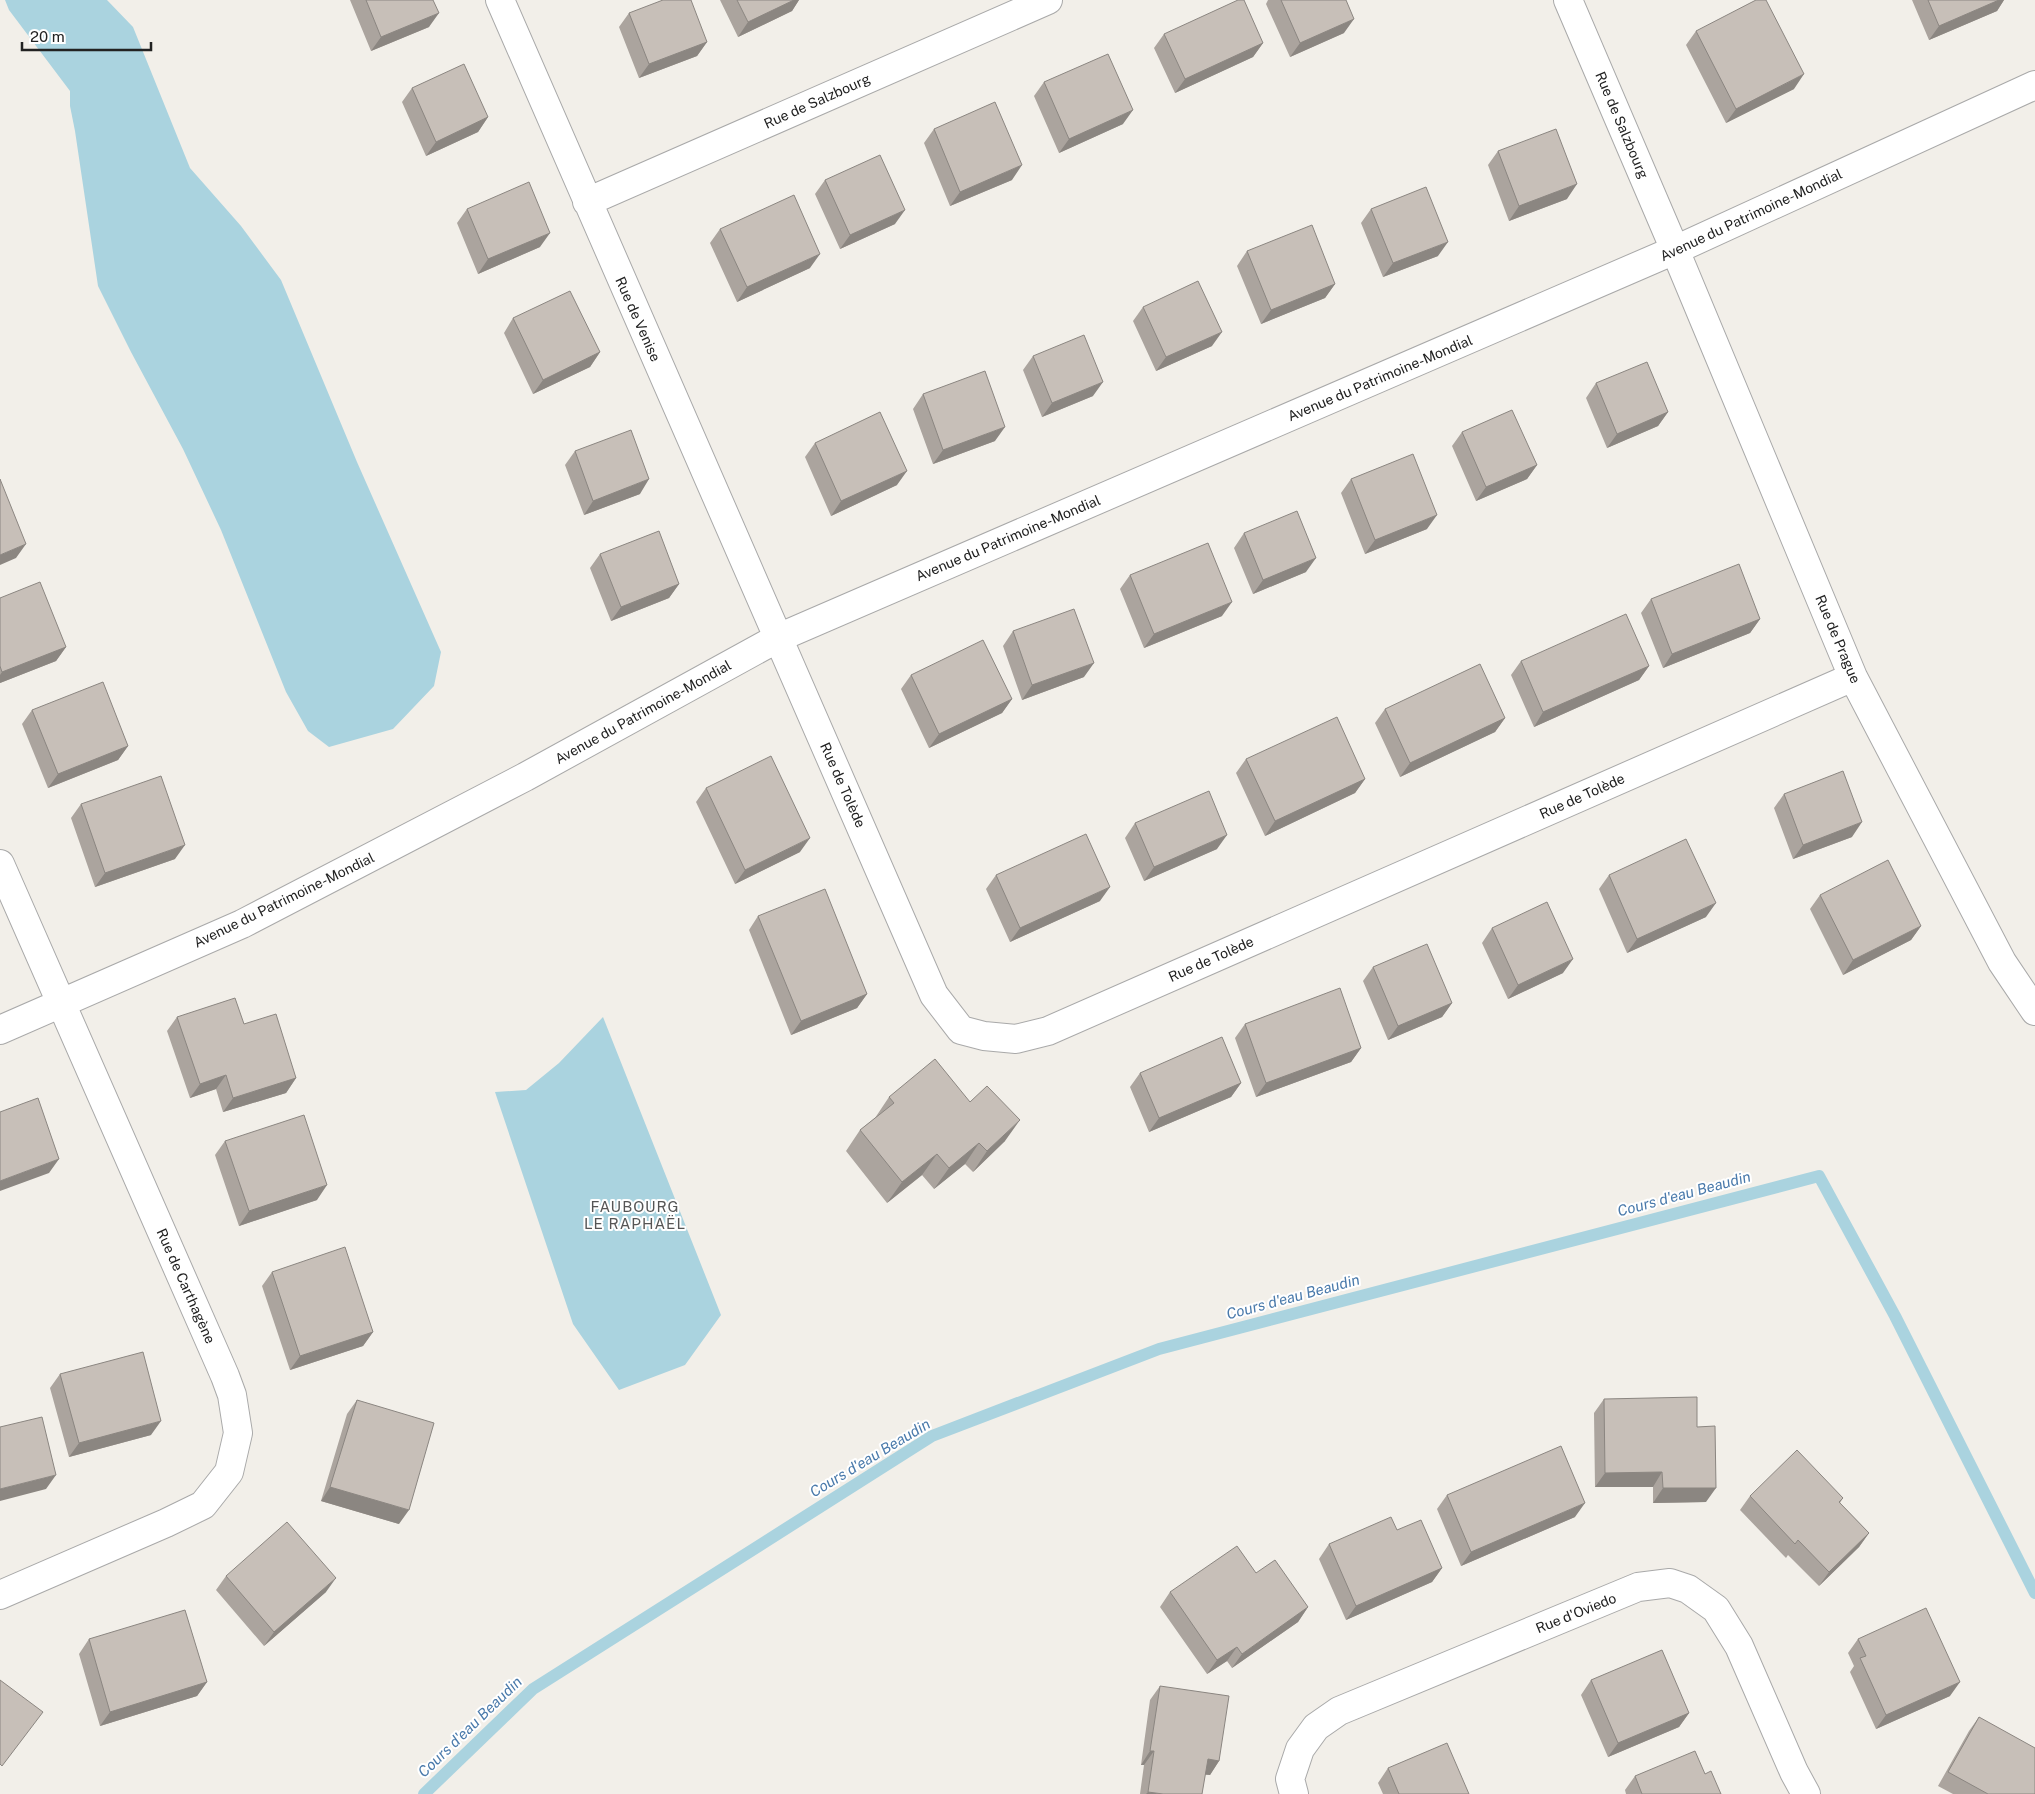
<svg xmlns="http://www.w3.org/2000/svg" width="2035" height="1794" font-family="'Public Sans',sans-serif">
  <rect width="100%" height="100%" fill="#f2efe9"/>
  <!-- water -->
  <path fill="#aad3df" d="M 5,0 L 107,0 L 133,27 L 190,168 L 241,226 L 281,280 L 357,462 L 441,652 L 434,686 L 393,729 L 329,747 L 308,731 L 286,692 L 221,530 L 183,449 L 131,352 L 98,286 L 75,131 L 70,106 L 70,91 L 9,10 Z
    M 603,1017 L 721,1315 L 685,1365 L 619,1390 L 573,1324 L 495,1092 L 526,1090 L 559,1063 Z"/>
  <g fill="none" stroke-linecap="round" stroke-linejoin="round">
    <!-- stream -->
    <path stroke="#aad3df" stroke-width="12" d="M 424,1794 L 533,1689 L 932,1436 L 1159,1349 L 1819,1176 L 1895,1316 L 2035,1593"/>
    <defs>
      <path id="minor" d="M 500,0 L 934,995 L 961,1030 L 984,1036 L 1016,1039 L 1048,1031 L 1853,677
        M 1568,0 L 1675,250 L 1853,677 L 2002,962 L 2035,1011
        M 587,202 L 1048,0
        M 0,864 L 225,1376 L 232,1395 L 238,1433 L 229,1472 L 203,1505 L 166,1523 L 0,1595
        M 0,1030 L 242,924 L 525,777 L 778,638 L 1675,250 L 2035,85
        M 1294,1794 L 1290,1779 L 1300,1749 L 1316,1727 L 1339,1711 L 1638,1587 L 1670,1583 L 1688,1589 L 1716,1609 L 1739,1646 L 1794,1772 L 1806,1794"/>
    </defs>
    <!-- minor casing -->
    <use href="#minor" stroke="#a9a9a9" stroke-width="30"/>
    <!-- minor -->
    <use href="#minor" stroke="#fff" stroke-width="28"/>
  </g>
  <!-- wall -->
  <path fill="#aba49e" d="M 350,0 L 433,0 L 429,27 L 371,51 Z
    M 720,0 L 799,0 L 792,11 L 738,37 Z
    M 1268,0 L 1346,0 L 1344,33 L 1290,57 L 1266,4 Z
    M 1912,0 L 2004,0 L 1997,11 L 1929,40 Z
    M 629,13 L 707,42 L 697,56 L 639,78 L 619,27 Z
    M 1696,31 L 1794,89 L 1726,123 L 1686,45 Z
    M 1164,34 L 1263,43 L 1253,57 L 1175,93 L 1154,48 Z
    M 1044,82 L 1123,124 L 1059,153 L 1034,96 Z
    M 412,88 L 488,117 L 478,132 L 426,156 L 402,102 Z
    M 934,129 L 1012,180 L 950,206 L 924,143 Z
    M 1498,151 L 1567,199 L 1509,221 L 1488,165 Z
    M 825,180 L 895,224 L 840,249 L 815,194 Z
    M 467,209 L 540,247 L 478,274 L 457,223 Z
    M 1371,209 L 1438,256 L 1383,277 L 1361,223 Z
    M 720,229 L 810,268 L 737,302 L 710,243 Z
    M 1247,251 L 1335,284 L 1325,298 L 1261,324 L 1237,266 Z
    M 1143,307 L 1212,346 L 1156,371 L 1133,321 Z
    M 513,318 L 600,352 L 590,367 L 533,394 L 504,333 Z
    M 1033,356 L 1093,396 L 1042,417 L 1023,370 Z
    M 1596,383 L 1668,412 L 1658,426 L 1607,448 L 1586,398 Z
    M 923,394 L 995,441 L 933,464 L 913,409 Z
    M 1462,432 L 1537,465 L 1527,479 L 1476,501 L 1452,446 Z
    M 815,443 L 897,485 L 831,516 L 805,457 Z
    M 575,451 L 640,494 L 584,515 L 565,465 Z
    M 1351,479 L 1427,529 L 1365,554 L 1341,493 Z
    M 1244,533 L 1306,572 L 1253,594 L 1234,548 Z
    M 600,554 L 679,584 L 669,598 L 611,621 L 590,568 Z
    M 1130,575 L 1222,616 L 1144,648 L 1120,589 Z
    M 0,598 L 66,647 L 56,661 L 0,683 Z
    M 1651,599 L 1760,619 L 1750,633 L 1663,668 L 1641,613 Z
    M 1013,631 L 1084,677 L 1022,700 L 1003,646 Z
    M 1521,661 L 1649,666 L 1639,680 L 1534,727 L 1511,675 Z
    M 911,675 L 1012,699 L 1002,713 L 929,748 L 901,689 Z
    M 1385,709 L 1505,718 L 1495,732 L 1400,777 L 1375,723 Z
    M 32,710 L 128,746 L 118,760 L 48,788 L 22,724 Z
    M 1246,759 L 1365,779 L 1355,793 L 1265,836 L 1236,773 Z
    M 706,788 L 800,852 L 735,884 L 696,802 Z
    M 1784,794 L 1852,837 L 1793,859 L 1774,808 Z
    M 81,804 L 175,859 L 95,887 L 71,818 Z
    M 1135,823 L 1217,849 L 1144,881 L 1125,838 Z
    M 996,875 L 1100,901 L 1010,942 L 986,889 Z
    M 1609,875 L 1706,917 L 1627,953 L 1599,889 Z
    M 1820,895 L 1921,926 L 1911,940 L 1843,975 L 1810,909 Z
    M 758,916 L 867,994 L 857,1008 L 791,1035 L 749,930 Z
    M 1492,928 L 1563,973 L 1508,999 L 1482,943 Z
    M 1373,967 L 1452,1003 L 1442,1017 L 1388,1040 L 1363,981 Z
    M 177,1017 L 244,1024 L 296,1078 L 286,1093 L 223,1112 L 216,1089 L 190,1098 L 167,1031 Z
    M 1245,1024 L 1361,1048 L 1351,1062 L 1256,1097 L 1235,1038 Z
    M 1140,1073 L 1241,1083 L 1231,1097 L 1149,1132 L 1130,1087 Z
    M 889,1097 L 970,1102 L 1005,1141 L 973,1172 L 965,1164 L 934,1189 L 922,1175 L 887,1203 L 846,1151 L 860,1130 L 875,1118 Z
    M 225,1141 L 317,1200 L 239,1226 L 215,1155 Z
    M 272,1272 L 373,1332 L 363,1346 L 290,1370 L 262,1286 Z
    M 60,1374 L 151,1435 L 69,1457 L 50,1388 Z
    M 1604,1399 L 1697,1427 L 1706,1502 L 1653,1503 L 1653,1487 L 1595,1487 L 1594,1413 Z
    M 357,1400 L 399,1524 L 321,1501 L 347,1414 Z
    M 1447,1495 L 1575,1517 L 1461,1566 L 1437,1509 Z
    M 1750,1496 L 1843,1498 L 1840,1503 L 1869,1533 L 1859,1547 L 1819,1586 L 1788,1555 L 1786,1558 L 1740,1510 Z
    M 1397,1530 L 1442,1568 L 1432,1582 L 1346,1620 L 1319,1559 L 1329,1544 Z
    M 1256,1573 L 1308,1607 L 1298,1622 L 1232,1668 L 1227,1661 L 1207,1674 L 1160,1607 L 1170,1592 Z
    M 226,1576 L 326,1592 L 264,1646 L 216,1590 Z
    M 89,1639 L 207,1682 L 197,1696 L 100,1726 L 79,1654 Z
    M 1858,1639 L 1950,1696 L 1876,1729 L 1850,1672 L 1854,1666 L 1848,1653 Z
    M 1591,1680 L 1689,1713 L 1679,1727 L 1608,1757 L 1581,1695 Z
    M 1160,1686 L 1219,1761 L 1210,1775 L 1205,1775 L 1202,1794 L 1140,1794 L 1144,1765 L 1141,1765 L 1150,1700 Z
    M 1979,1717 L 2035,1794 L 1953,1794 L 1938,1786 L 1969,1731 Z
    M 1388,1768 L 1469,1794 L 1383,1794 L 1378,1783 Z
    M 1705,1774 L 1721,1794 L 1626,1794 L 1625,1790 L 1635,1776 Z"/>
  <!-- shaded-wall -->
  <path fill="#8b8681" d="M 794,0 L 799,0 L 792,11 L 738,37 L 748,22 Z
    M 1999,0 L 2004,0 L 1997,11 L 1929,40 L 1939,26 Z
    M 439,13 L 429,27 L 371,51 L 381,37 Z
    M 1354,19 L 1344,33 L 1290,57 L 1300,43 Z
    M 707,42 L 697,56 L 639,78 L 649,64 Z
    M 1263,43 L 1253,57 L 1175,93 L 1185,79 Z
    M 1804,74 L 1794,89 L 1726,123 L 1736,109 Z
    M 1133,110 L 1123,124 L 1059,153 L 1069,139 Z
    M 488,117 L 478,132 L 426,156 L 436,142 Z
    M 1022,165 L 1012,180 L 950,206 L 960,192 Z
    M 1577,184 L 1567,199 L 1509,221 L 1519,206 Z
    M 905,210 L 895,224 L 840,249 L 850,235 Z
    M 550,233 L 540,247 L 478,274 L 488,259 Z
    M 1448,242 L 1438,256 L 1383,277 L 1393,263 Z
    M 820,254 L 810,268 L 737,302 L 747,287 Z
    M 1335,284 L 1325,298 L 1261,324 L 1271,310 Z
    M 1222,332 L 1212,346 L 1156,371 L 1166,357 Z
    M 600,352 L 590,367 L 533,394 L 543,380 Z
    M 1103,382 L 1093,396 L 1042,417 L 1052,403 Z
    M 1668,412 L 1658,426 L 1607,448 L 1617,434 Z
    M 1005,427 L 995,441 L 933,464 L 943,450 Z
    M 1537,465 L 1527,479 L 1476,501 L 1486,487 Z
    M 907,471 L 897,485 L 831,516 L 841,501 Z
    M 649,479 L 640,494 L 584,515 L 593,501 Z
    M 1437,515 L 1427,529 L 1365,554 L 1375,540 Z
    M 26,544 L 16,558 L 0,565 L 0,555 Z
    M 1316,558 L 1306,572 L 1253,594 L 1263,580 Z
    M 679,584 L 669,598 L 611,621 L 621,607 Z
    M 1232,602 L 1222,616 L 1144,648 L 1154,634 Z
    M 1760,619 L 1750,633 L 1663,668 L 1672,654 Z
    M 66,647 L 56,661 L 0,683 L 0,675 L 2,672 Z
    M 1094,663 L 1084,677 L 1022,700 L 1032,685 Z
    M 1649,666 L 1639,680 L 1534,727 L 1543,712 Z
    M 1012,699 L 1002,713 L 929,748 L 939,734 Z
    M 1505,718 L 1495,732 L 1400,777 L 1410,763 Z
    M 128,746 L 118,760 L 48,788 L 58,774 Z
    M 1365,779 L 1355,793 L 1265,836 L 1275,821 Z
    M 1862,822 L 1852,837 L 1793,859 L 1803,845 Z
    M 1227,835 L 1217,849 L 1144,881 L 1154,867 Z
    M 810,838 L 800,852 L 735,884 L 745,870 Z
    M 185,845 L 175,859 L 95,887 L 105,873 Z
    M 1110,887 L 1100,901 L 1010,942 L 1020,928 Z
    M 1716,903 L 1706,917 L 1627,953 L 1637,939 Z
    M 1921,926 L 1911,940 L 1843,975 L 1853,960 Z
    M 1573,959 L 1563,973 L 1508,999 L 1518,985 Z
    M 867,994 L 857,1008 L 791,1035 L 801,1021 Z
    M 1452,1003 L 1442,1017 L 1388,1040 L 1398,1026 Z
    M 1361,1048 L 1351,1062 L 1256,1097 L 1266,1083 Z
    M 226,1075 L 216,1089 L 190,1098 L 200,1084 Z
    M 296,1078 L 286,1093 L 223,1112 L 233,1098 Z
    M 1241,1083 L 1231,1097 L 1149,1132 L 1159,1118 Z
    M 1020,1120 L 1005,1141 L 973,1172 L 987,1151 Z
    M 979,1143 L 965,1164 L 934,1189 L 949,1168 Z
    M 937,1154 L 922,1175 L 887,1203 L 902,1182 Z
    M 59,1159 L 49,1173 L 0,1191 L 0,1181 Z
    M 327,1185 L 317,1200 L 239,1226 L 249,1211 Z
    M 373,1332 L 363,1346 L 290,1370 L 300,1356 Z
    M 161,1421 L 151,1435 L 69,1457 L 79,1443 Z
    M 1662,1472 L 1653,1487 L 1595,1487 L 1605,1473 Z
    M 56,1475 L 46,1489 L 0,1501 L 0,1489 Z
    M 330,1487 L 409,1510 L 399,1524 L 321,1501 Z
    M 1663,1488 L 1716,1488 L 1706,1502 L 1653,1503 Z
    M 1585,1503 L 1575,1517 L 1461,1566 L 1471,1552 Z
    M 1869,1533 L 1859,1547 L 1819,1586 L 1829,1572 Z
    M 1442,1568 L 1432,1582 L 1346,1620 L 1356,1606 Z
    M 336,1578 L 326,1592 L 264,1646 L 274,1632 Z
    M 1308,1607 L 1298,1622 L 1232,1668 L 1242,1654 Z
    M 1237,1647 L 1227,1661 L 1207,1674 L 1217,1660 Z
    M 207,1682 L 197,1696 L 100,1726 L 110,1712 Z
    M 1960,1682 L 1950,1696 L 1876,1729 L 1886,1715 Z
    M 1689,1713 L 1679,1727 L 1608,1757 L 1618,1743 Z
    M 1150,1751 L 1154,1751 L 1144,1765 L 1141,1765 Z
    M 1208,1759 L 1219,1761 L 1210,1775 L 1198,1773 Z
    M 1148,1792 L 1163,1794 L 1146,1794 Z"/>
  <!-- building -->
  <path fill="#c7bfb8" stroke="#8b8681" d="M 366,0 L 433,0 L 439,13 L 381,37 Z
    M 663,0 L 691,0 L 707,42 L 649,64 L 629,13 Z
    M 737,0 L 794,0 L 748,22 Z
    M 1238,0 L 1244,0 L 1263,43 L 1185,79 L 1164,34 Z
    M 1281,0 L 1346,0 L 1354,19 L 1300,43 Z
    M 1756,0 L 1766,0 L 1804,74 L 1736,109 L 1696,31 Z
    M 1928,0 L 1999,0 L 1939,26 Z
    M 1108,54 L 1133,110 L 1069,139 L 1044,82 Z
    M 464,64 L 488,117 L 436,142 L 412,88 Z
    M 995,102 L 1022,165 L 960,192 L 934,129 Z
    M 1556,129 L 1577,184 L 1519,206 L 1498,151 Z
    M 880,155 L 905,210 L 850,235 L 825,180 Z
    M 529,182 L 550,233 L 488,259 L 467,209 Z
    M 1426,187 L 1448,242 L 1393,263 L 1371,209 Z
    M 794,195 L 820,254 L 747,287 L 720,229 Z
    M 1312,225 L 1335,284 L 1271,310 L 1247,251 Z
    M 1198,281 L 1222,332 L 1166,357 L 1143,307 Z
    M 570,291 L 600,352 L 543,380 L 513,318 Z
    M 1084,335 L 1103,382 L 1052,403 L 1033,356 Z
    M 1647,362 L 1668,412 L 1617,434 L 1596,383 Z
    M 985,371 L 1005,427 L 943,450 L 923,394 Z
    M 1512,410 L 1537,465 L 1486,487 L 1462,432 Z
    M 880,412 L 907,471 L 841,501 L 815,443 Z
    M 631,430 L 649,479 L 593,501 L 575,451 Z
    M 1413,454 L 1437,515 L 1375,540 L 1351,479 Z
    M 0,479 L 26,544 L 0,555 Z
    M 1297,511 L 1316,558 L 1263,580 L 1244,533 Z
    M 659,531 L 679,584 L 621,607 L 600,554 Z
    M 1208,543 L 1232,602 L 1154,634 L 1130,575 Z
    M 1739,564 L 1760,619 L 1672,654 L 1651,599 Z
    M 40,582 L 66,647 L 2,672 L 0,666 L 0,598 Z
    M 1074,609 L 1094,663 L 1032,685 L 1013,631 Z
    M 1626,614 L 1649,666 L 1543,712 L 1521,661 Z
    M 983,640 L 1012,699 L 939,734 L 911,675 Z
    M 1480,664 L 1505,718 L 1410,763 L 1385,709 Z
    M 103,682 L 128,746 L 58,774 L 32,710 Z
    M 1337,717 L 1365,779 L 1275,821 L 1246,759 Z
    M 771,756 L 810,838 L 745,870 L 706,788 Z
    M 1843,771 L 1862,822 L 1803,845 L 1784,794 Z
    M 161,776 L 185,845 L 105,873 L 81,804 Z
    M 1209,791 L 1227,835 L 1154,867 L 1135,823 Z
    M 1086,834 L 1110,887 L 1020,928 L 996,875 Z
    M 1686,839 L 1716,903 L 1637,939 L 1609,875 Z
    M 1888,860 L 1921,926 L 1853,960 L 1820,895 Z
    M 825,889 L 867,994 L 801,1021 L 758,916 Z
    M 1547,902 L 1573,959 L 1518,985 L 1492,928 Z
    M 1427,944 L 1452,1003 L 1398,1026 L 1373,967 Z
    M 1340,988 L 1361,1048 L 1266,1083 L 1245,1024 Z
    M 235,998 L 244,1024 L 276,1014 L 296,1078 L 233,1098 L 226,1075 L 200,1084 L 177,1017 Z
    M 1222,1037 L 1241,1083 L 1159,1118 L 1140,1073 Z
    M 935,1059 L 970,1102 L 987,1086 L 1020,1120 L 987,1151 L 979,1143 L 949,1168 L 937,1154 L 902,1182 L 860,1130 L 894,1103 L 889,1097 Z
    M 38,1098 L 59,1159 L 0,1181 L 0,1112 Z
    M 304,1115 L 327,1185 L 249,1211 L 225,1141 Z
    M 345,1247 L 373,1332 L 300,1356 L 272,1272 Z
    M 143,1352 L 161,1421 L 79,1443 L 60,1374 Z
    M 1697,1397 L 1697,1427 L 1715,1426 L 1716,1488 L 1663,1488 L 1662,1472 L 1605,1473 L 1604,1399 Z
    M 357,1400 L 434,1423 L 409,1510 L 330,1487 Z
    M 42,1417 L 56,1475 L 0,1489 L 0,1427 Z
    M 1561,1446 L 1585,1503 L 1471,1552 L 1447,1495 Z
    M 1797,1450 L 1843,1498 L 1839,1502 L 1869,1533 L 1829,1572 L 1798,1540 L 1795,1544 L 1750,1496 Z
    M 1391,1517 L 1397,1530 L 1421,1520 L 1442,1568 L 1356,1606 L 1329,1544 Z
    M 287,1522 L 336,1578 L 274,1632 L 226,1576 Z
    M 1237,1546 L 1256,1573 L 1275,1560 L 1308,1607 L 1242,1654 L 1237,1647 L 1217,1660 L 1170,1592 Z
    M 1926,1608 L 1960,1682 L 1886,1715 L 1860,1658 L 1866,1656 L 1858,1639 Z
    M 185,1610 L 207,1682 L 110,1712 L 89,1639 Z
    M 1662,1650 L 1689,1713 L 1618,1743 L 1591,1680 Z
    M 0,1680 L 43,1712 L 2,1766 L 0,1764 Z
    M 1160,1686 L 1229,1696 L 1219,1761 L 1208,1759 L 1202,1794 L 1163,1794 L 1148,1792 L 1154,1751 L 1150,1751 Z
    M 1979,1717 L 2035,1748 L 2035,1794 L 1988,1794 L 1948,1772 Z
    M 1447,1743 L 1469,1794 L 1399,1794 L 1388,1768 Z
    M 1695,1751 L 1705,1774 L 1711,1771 L 1721,1794 L 1642,1794 L 1635,1776 Z"/>
  <g text-anchor="middle" stroke-width="4" stroke-linejoin="round" paint-order="stroke">
    <!-- street labels -->
    <g font-size="14" fill="#222" stroke="#fff">
      <text transform="translate(817 101) rotate(-24)" y="5">Rue de Salzbourg</text>
      <text transform="translate(1622 125) rotate(67)" y="5">Rue de Salzbourg</text>
      <text transform="translate(1751 215) rotate(-25)" y="5">Avenue du Patrimoine-Mondial</text>
      <text transform="translate(638 319) rotate(66)" y="5">Rue de Venise</text>
      <text transform="translate(1380 378) rotate(-23)" y="5">Avenue du Patrimoine-Mondial</text>
      <text transform="translate(1008 538) rotate(-23)" y="5">Avenue du Patrimoine-Mondial</text>
      <text transform="translate(1838 639) rotate(67)" y="5">Rue de Prague</text>
      <text transform="translate(643 712) rotate(-29)" y="5">Avenue du Patrimoine-Mondial</text>
      <text transform="translate(843 785) rotate(66)" y="5">Rue de Tolède</text>
      <text transform="translate(1582 796) rotate(-24)" y="5">Rue de Tolède</text>
      <text transform="translate(284 900) rotate(-26)" y="5">Avenue du Patrimoine-Mondial</text>
      <text transform="translate(1211 959) rotate(-24)" y="5">Rue de Tolède</text>
      <text transform="translate(186 1286) rotate(66)" y="5">Rue de Carthagène</text>
      <text transform="translate(1576 1613) rotate(-22)" y="5">Rue d'Oviedo</text>
    </g>
    <!-- water labels -->
    <g font-size="15" font-style="italic" fill="#4a7aab" stroke="#fff">
      <text transform="translate(1684 1194) rotate(-15)" y="5">Cours d'eau Beaudin</text>
      <text transform="translate(1293 1297) rotate(-15)" y="5">Cours d'eau Beaudin</text>
      <text transform="translate(870 1458) rotate(-31)" y="5">Cours d'eau Beaudin</text>
      <text transform="translate(470 1727) rotate(-44)" y="5">Cours d'eau Beaudin</text>
    </g>
    <!-- neighbourhood labels -->
    <g font-size="15" letter-spacing="1" fill="#555" stroke="#fff">
      <text x="635" y="1212">FAUBOURG<tspan x="635" dy="17">LE RAPHAËL</tspan></text>
    </g>
  </g>
  <!-- scale -->
  <path d="M22 42v8h129v-8" fill="none" stroke="#222222" stroke-width="2.5"/>
  <text x="30" y="42" font-size="15" fill="#222222" stroke="#ffffff" stroke-width="4" paint-order="stroke">20 m</text>
</svg>
